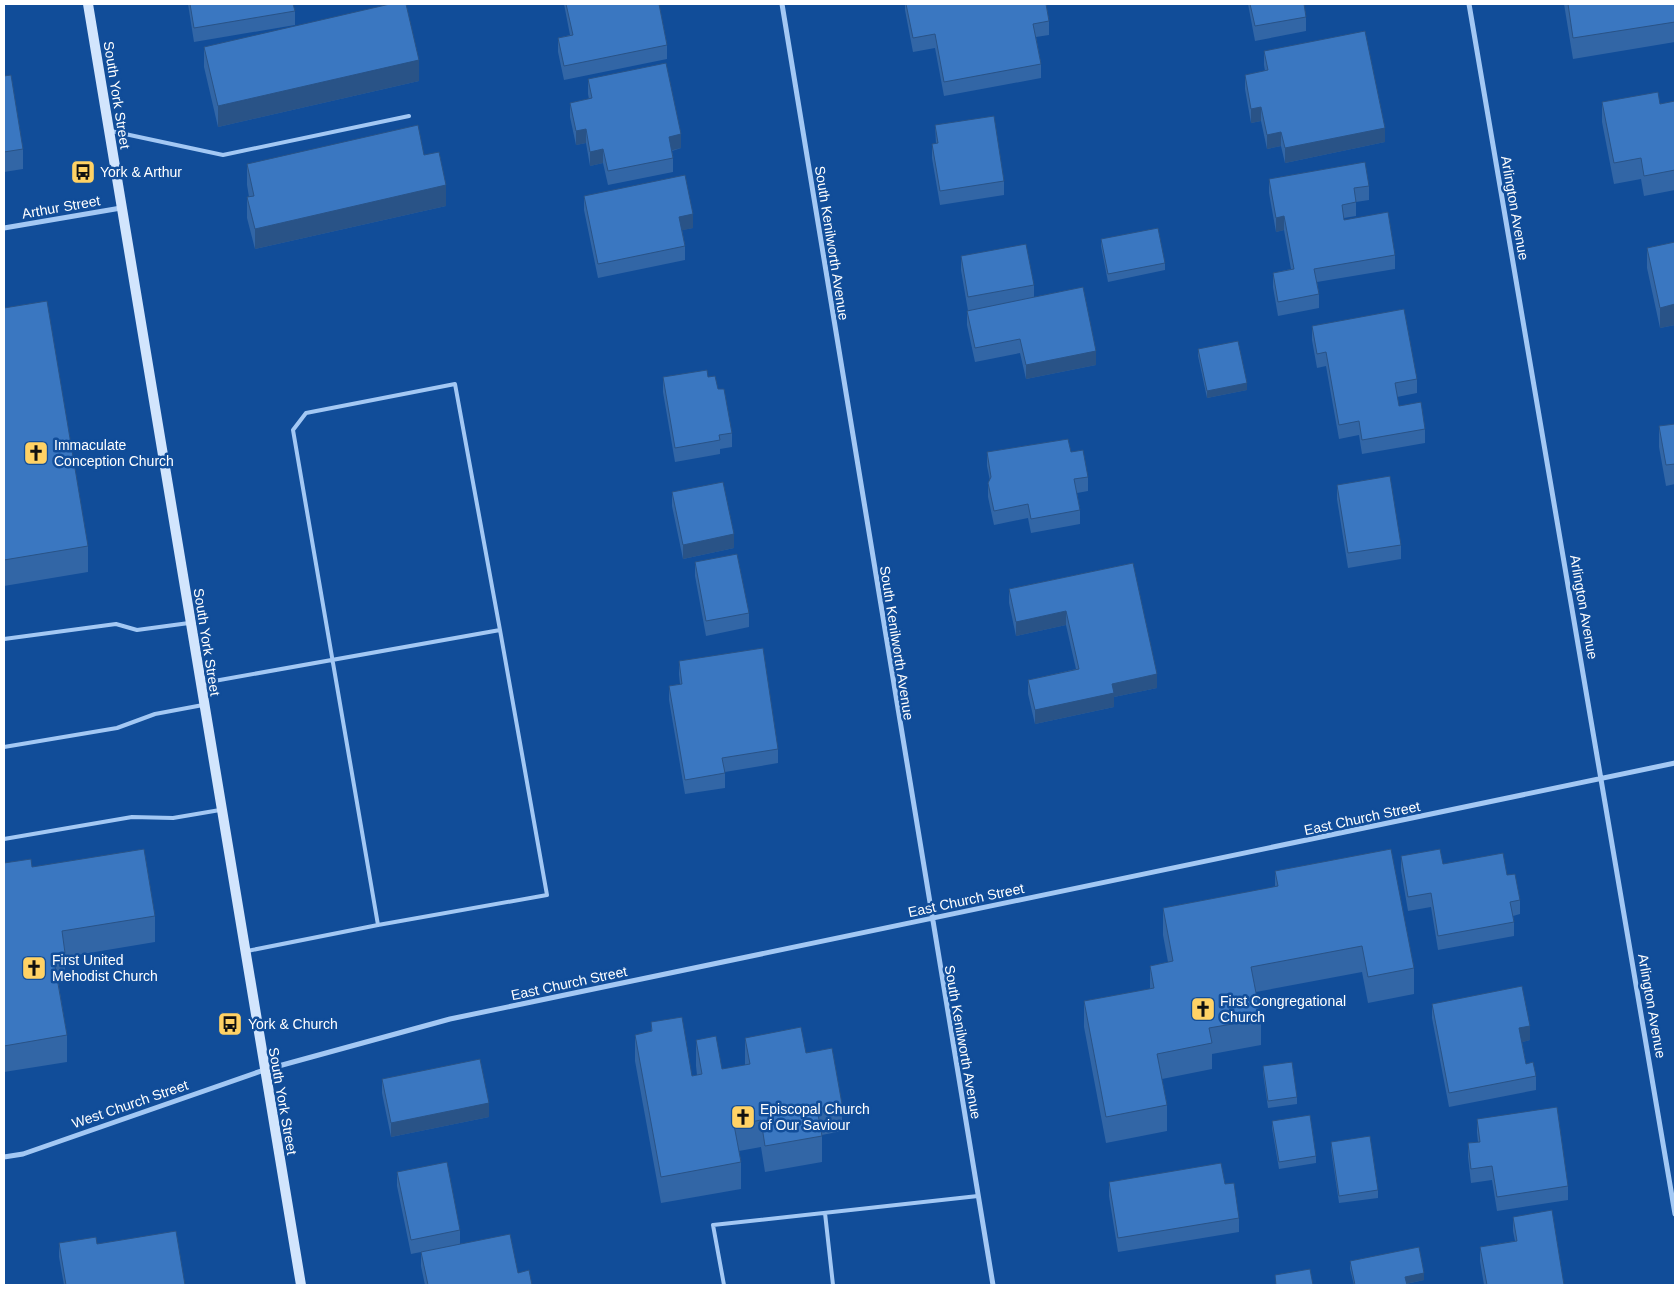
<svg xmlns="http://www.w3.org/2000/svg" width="1679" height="1289" font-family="Helvetica,sans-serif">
  <rect width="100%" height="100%" fill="#114d99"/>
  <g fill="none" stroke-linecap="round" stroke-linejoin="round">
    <!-- service -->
    <path stroke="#a3c8f4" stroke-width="4" d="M 111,131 L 223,155 L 409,116
      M 4,639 L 116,624 L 137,630 L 189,623
      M 203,683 L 500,630 L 455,384 L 306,413 L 293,430 L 378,925 L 247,951
      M 4,747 L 117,728 L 155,714 L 203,705
      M 4,839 L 132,817 L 173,818 L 220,810
      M 378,925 L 547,895 L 500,630
      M 825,1213 L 833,1285
      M 724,1285 L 713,1225 L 978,1196"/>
    <!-- minor -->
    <path stroke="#a3c8f4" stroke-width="5" d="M 782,4 L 993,1285
      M 1469,4 L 1675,1214
      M 4,228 L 121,208
      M 4,1157 L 23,1154 L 264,1070 L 450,1019 L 1675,763"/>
    <!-- secondary -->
    <path stroke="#d2e5fd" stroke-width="10" d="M 88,4 L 301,1285"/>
  </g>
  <!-- wall -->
  <path fill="#3266a6" d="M 188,4 L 293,4 L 295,11 L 295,25 L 194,42 Z
    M 564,4 L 659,4 L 667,45 L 667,59 L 564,80 L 558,52 L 558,38 L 570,35 Z
    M 905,4 L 1046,4 L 1049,21 L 1049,35 L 1036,37 L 1041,64 L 1041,78 L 944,96 L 935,48 L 913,52 L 905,10 Z
    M 1248,4 L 1304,4 L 1306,17 L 1306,31 L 1255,41 Z
    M 1564,4 L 1675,4 L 1675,42 L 1573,59 Z
    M 204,47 L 419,81 L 218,127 L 204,67 Z
    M 1264,51 L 1385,142 L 1285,163 L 1281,146 L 1267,149 L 1261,121 L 1251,123 L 1245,89 L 1245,75 L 1265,71 L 1264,65 Z
    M 4,76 L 23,149 L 23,169 L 4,172 Z
    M 588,79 L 681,148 L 672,151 L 673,158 L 673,172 L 608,185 L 603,163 L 590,166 L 586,143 L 576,145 L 570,117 L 570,103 L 589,99 L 588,94 Z
    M 1675,101 L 1675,190 L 1644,196 L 1641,179 L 1614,184 L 1602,122 L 1602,102 L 1660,104 Z
    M 935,125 L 1004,181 L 1004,195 L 940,205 L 932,158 L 932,144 L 936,144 Z
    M 424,155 L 446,206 L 255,249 L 247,218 L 247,197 L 249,197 L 247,185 L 247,164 Z
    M 1269,179 L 1369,186 L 1369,200 L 1356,202 L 1356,216 L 1344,218 L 1344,220 L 1395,255 L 1395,269 L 1317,282 L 1319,294 L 1319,308 L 1278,316 L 1273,287 L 1273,273 L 1291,269 L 1284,230 L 1276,232 L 1269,193 Z
    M 584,196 L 693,228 L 682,230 L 685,246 L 685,260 L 598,278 L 584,210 Z
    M 1101,239 L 1165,263 L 1165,270 L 1108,282 L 1101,246 Z
    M 1675,242 L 1675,325 L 1660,328 L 1647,268 L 1647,248 Z
    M 961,256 L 1034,285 L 1034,298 L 1096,365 L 1026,379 L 1020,353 L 975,362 L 967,325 L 967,311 L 968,311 L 961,270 Z
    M 4,308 L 88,546 L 88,572 L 4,586 Z
    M 1312,326 L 1417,379 L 1417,393 L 1397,397 L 1399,406 L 1425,429 L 1425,443 L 1362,454 L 1359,435 L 1339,439 L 1326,366 L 1317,368 L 1312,340 Z
    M 1198,349 L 1247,390 L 1207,398 L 1198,356 Z
    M 663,377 L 708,377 L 718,389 L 732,433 L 732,447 L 720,449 L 720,454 L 675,462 L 663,392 Z
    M 1675,424 L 1675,484 L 1666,486 L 1659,447 L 1659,426 Z
    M 987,452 L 1071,452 L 1088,477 L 1088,491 L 1077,493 L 1080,510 L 1080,524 L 1031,533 L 1028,518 L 994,525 L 988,497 L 988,483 L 990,481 L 987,466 Z
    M 1337,485 L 1401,545 L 1401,559 L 1348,568 L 1337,499 Z
    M 672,492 L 734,548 L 683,559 L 672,506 Z
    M 695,562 L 749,613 L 749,627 L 706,636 L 695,576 Z
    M 1133,563 L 1157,688 L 1114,697 L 1114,707 L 1035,724 L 1028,694 L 1028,680 L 1076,669 L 1066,625 L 1016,636 L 1009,603 L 1009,589 Z
    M 679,661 L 778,749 L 778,763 L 725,772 L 725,788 L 685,794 L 669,700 L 669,686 L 680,684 L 679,675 Z
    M 1401,856 L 1443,864 L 1507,875 L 1520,900 L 1520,914 L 1513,916 L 1514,922 L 1514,936 L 1438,950 L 1431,907 L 1408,911 L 1401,870 Z
    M 4,863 L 32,867 L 155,916 L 155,942 L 65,957 L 65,979 L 58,981 L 67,1035 L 67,1062 L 4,1072 Z
    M 1275,871 L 1414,968 L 1414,994 L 1368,1003 L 1362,972 L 1256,992 L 1261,1019 L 1261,1045 L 1212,1054 L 1212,1069 L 1162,1079 L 1167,1105 L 1167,1131 L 1106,1143 L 1084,1027 L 1084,1001 L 1150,989 L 1150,966 L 1168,962 L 1163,935 L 1163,908 L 1275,887 Z
    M 1432,1004 L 1530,1040 L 1522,1042 L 1526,1064 L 1536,1076 L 1536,1090 L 1449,1107 L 1432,1018 Z
    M 651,1022 L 692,1076 L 697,1075 L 696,1066 L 696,1040 L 722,1069 L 745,1065 L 745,1038 L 806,1053 L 842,1104 L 842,1131 L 822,1135 L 822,1162 L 765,1172 L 761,1147 L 739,1151 L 741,1162 L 741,1189 L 661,1203 L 635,1061 L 635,1035 L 651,1032 Z
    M 1263,1066 L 1297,1097 L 1297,1104 L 1268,1108 L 1263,1073 Z
    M 382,1079 L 489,1117 L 391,1137 L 382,1093 Z
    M 1477,1119 L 1568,1186 L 1568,1200 L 1497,1211 L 1492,1180 L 1471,1183 L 1468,1157 L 1468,1143 L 1478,1142 L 1477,1133 Z
    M 1272,1121 L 1316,1156 L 1316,1163 L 1279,1169 L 1272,1128 Z
    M 1331,1142 L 1378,1190 L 1378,1198 L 1339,1203 L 1331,1149 Z
    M 397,1172 L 460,1230 L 460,1244 L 518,1273 L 532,1285 L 425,1285 L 421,1266 L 421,1252 L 411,1254 L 397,1186 Z
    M 1109,1182 L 1225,1184 L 1239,1218 L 1239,1232 L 1118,1252 L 1109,1196 Z
    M 1513,1217 L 1564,1285 L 1484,1285 L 1480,1261 L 1480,1247 L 1515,1241 L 1513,1231 Z
    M 59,1243 L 97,1244 L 185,1285 L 64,1285 L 59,1257 Z
    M 1350,1261 L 1424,1280 L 1406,1284 L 1407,1285 L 1354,1285 L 1350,1269 Z"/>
  <!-- shaded-wall -->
  <path fill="#295387" d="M 419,60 L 419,81 L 218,127 L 218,106 Z
    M 1261,107 L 1261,121 L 1251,123 L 1251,109 Z
    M 1385,128 L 1385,142 L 1285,163 L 1285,148 Z
    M 586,129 L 586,143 L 576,145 L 576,131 Z
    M 1281,132 L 1281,146 L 1267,149 L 1267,135 Z
    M 681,134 L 681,148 L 669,151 L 669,137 Z
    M 603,149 L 603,163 L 590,166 L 590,152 Z
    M 446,185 L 446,206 L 255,249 L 255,229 Z
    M 693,214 L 693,228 L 679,231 L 679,217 Z
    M 1284,216 L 1284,230 L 1276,232 L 1276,218 Z
    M 1675,304 L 1675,325 L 1660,328 L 1660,308 Z
    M 1096,351 L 1096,365 L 1026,379 L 1026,365 Z
    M 1247,383 L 1247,390 L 1207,398 L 1207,391 Z
    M 734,534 L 734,548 L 683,559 L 683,545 Z
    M 1066,611 L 1066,625 L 1016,636 L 1016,622 Z
    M 1157,674 L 1157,688 L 1114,697 L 1114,707 L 1035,724 L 1035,710 L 1112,684 Z
    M 1530,1026 L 1530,1040 L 1519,1043 L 1519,1028 Z
    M 489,1103 L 489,1117 L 391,1137 L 391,1123 Z
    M 1424,1273 L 1424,1280 L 1405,1284 L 1405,1277 Z"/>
  <!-- building -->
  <path fill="#3a77c1" stroke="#295387" d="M 190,4 L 293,4 L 295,11 L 194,28 Z
    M 390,4 L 406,4 L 419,60 L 218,106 L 204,47 Z
    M 566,4 L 659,4 L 667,45 L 564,66 L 558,38 L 573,35 Z
    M 906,4 L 1046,4 L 1049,21 L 1033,24 L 1041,64 L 944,82 L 935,34 L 913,38 Z
    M 1250,4 L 1304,4 L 1306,17 L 1255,26 Z
    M 1568,4 L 1675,4 L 1675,22 L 1573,38 Z
    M 1365,31 L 1385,128 L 1285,148 L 1281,132 L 1267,135 L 1261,107 L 1251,109 L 1245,75 L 1268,70 L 1264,51 Z
    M 666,63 L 681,134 L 669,137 L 673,158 L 608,171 L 603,149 L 590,152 L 586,129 L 576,131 L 570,103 L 592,98 L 588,79 Z
    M 11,75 L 23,149 L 4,152 L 4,76 Z
    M 1658,92 L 1660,104 L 1675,101 L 1675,170 L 1644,176 L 1641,158 L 1614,163 L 1602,102 Z
    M 994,116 L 1004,181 L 940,191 L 932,144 L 938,143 L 935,125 Z
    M 418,125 L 424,155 L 439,152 L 446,185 L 255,229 L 247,197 L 254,196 L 247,164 Z
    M 1365,162 L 1369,186 L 1354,188 L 1356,202 L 1342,205 L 1344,220 L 1388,212 L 1395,255 L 1314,269 L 1319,294 L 1278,302 L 1273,273 L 1294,269 L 1284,216 L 1276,218 L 1269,179 Z
    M 685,175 L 693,214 L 679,217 L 685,246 L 598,264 L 584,196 Z
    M 1158,228 L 1165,263 L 1108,274 L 1101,239 Z
    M 1675,242 L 1675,304 L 1660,308 L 1647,248 Z
    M 1026,244 L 1034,285 L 968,297 L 961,256 Z
    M 1083,287 L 1096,351 L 1026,365 L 1020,339 L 975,348 L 967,311 Z
    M 47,301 L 88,546 L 4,560 L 4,308 Z
    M 1404,309 L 1417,379 L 1395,383 L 1399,406 L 1421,402 L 1425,429 L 1362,440 L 1359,421 L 1339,425 L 1326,352 L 1317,354 L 1312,326 Z
    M 1238,341 L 1247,383 L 1207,391 L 1198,349 Z
    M 707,370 L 708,377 L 715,376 L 718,389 L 724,389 L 732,433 L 719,435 L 720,440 L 675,448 L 663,377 Z
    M 1675,424 L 1675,464 L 1666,465 L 1659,426 Z
    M 1068,439 L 1071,452 L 1083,450 L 1088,477 L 1074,479 L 1080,510 L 1031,519 L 1028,504 L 994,511 L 988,483 L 991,477 L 987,452 Z
    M 1390,476 L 1401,545 L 1348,553 L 1337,485 Z
    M 723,482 L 734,534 L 683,545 L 672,492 Z
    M 737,554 L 749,613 L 706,621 L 695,562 Z
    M 1133,563 L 1157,674 L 1112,684 L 1114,693 L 1035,710 L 1028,680 L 1079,669 L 1066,611 L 1016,622 L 1009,589 Z
    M 763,648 L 778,749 L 722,758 L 725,773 L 685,780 L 669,686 L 682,684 L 679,661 Z
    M 144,849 L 155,916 L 62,931 L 65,953 L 53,955 L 67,1035 L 4,1046 L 4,863 L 31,859 L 32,867 Z
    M 1391,849 L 1414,968 L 1368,977 L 1362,946 L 1251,967 L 1261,1019 L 1209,1028 L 1212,1043 L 1157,1054 L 1167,1105 L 1106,1117 L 1084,1001 L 1154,988 L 1150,966 L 1173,961 L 1163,908 L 1278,886 L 1275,871 Z
    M 1440,849 L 1443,864 L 1503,853 L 1507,875 L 1515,874 L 1520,900 L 1510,902 L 1514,922 L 1438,936 L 1431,893 L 1408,897 L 1401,856 Z
    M 1522,986 L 1530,1026 L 1519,1028 L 1526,1064 L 1533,1062 L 1536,1076 L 1449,1093 L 1432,1004 Z
    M 682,1017 L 692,1076 L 702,1074 L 696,1040 L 716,1036 L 722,1069 L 750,1064 L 745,1038 L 801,1027 L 806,1053 L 832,1048 L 842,1104 L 817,1109 L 822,1136 L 765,1146 L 761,1120 L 734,1125 L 741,1162 L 661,1177 L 635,1035 L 652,1031 L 651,1022 Z
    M 480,1059 L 489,1103 L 391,1123 L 382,1079 Z
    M 1292,1062 L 1297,1097 L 1268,1101 L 1263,1066 Z
    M 1557,1107 L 1568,1186 L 1497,1197 L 1492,1166 L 1471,1169 L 1468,1143 L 1480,1142 L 1477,1119 Z
    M 1310,1115 L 1316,1156 L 1279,1162 L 1272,1121 Z
    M 1370,1136 L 1378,1190 L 1339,1196 L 1331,1142 Z
    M 447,1162 L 460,1230 L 411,1240 L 397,1172 Z
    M 1221,1163 L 1225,1184 L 1234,1183 L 1239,1218 L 1118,1238 L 1109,1182 Z
    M 1552,1210 L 1564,1285 L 1487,1285 L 1480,1247 L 1517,1241 L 1513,1217 Z
    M 176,1231 L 185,1285 L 66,1285 L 59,1243 L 96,1237 L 97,1244 Z
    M 510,1234 L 518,1273 L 529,1270 L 532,1285 L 428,1285 L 421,1252 Z
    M 1419,1247 L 1424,1273 L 1405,1277 L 1407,1285 L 1355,1285 L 1350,1261 Z
    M 1310,1269 L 1313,1285 L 1276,1285 L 1275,1275 Z"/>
  <!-- icons -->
  <defs>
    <symbol id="bus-square" viewBox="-11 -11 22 22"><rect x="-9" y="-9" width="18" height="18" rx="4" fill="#ffd265" stroke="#114d99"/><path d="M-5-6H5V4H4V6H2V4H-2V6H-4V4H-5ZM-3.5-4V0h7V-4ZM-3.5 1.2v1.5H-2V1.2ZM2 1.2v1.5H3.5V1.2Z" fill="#111"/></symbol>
    <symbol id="church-square" viewBox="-11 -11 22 22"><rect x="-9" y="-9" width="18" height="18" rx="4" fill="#ffd265" stroke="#114d99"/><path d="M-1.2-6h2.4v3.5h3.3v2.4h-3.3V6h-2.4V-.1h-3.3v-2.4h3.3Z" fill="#111"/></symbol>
  </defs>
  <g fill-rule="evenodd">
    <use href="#bus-square" x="69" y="158" width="28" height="28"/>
    <use href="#church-square" x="22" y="439" width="28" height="28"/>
    <use href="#church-square" x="20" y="954" width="28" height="28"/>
    <use href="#church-square" x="1189" y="995" width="28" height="28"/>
    <use href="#bus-square" x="216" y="1010" width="28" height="28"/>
    <use href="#church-square" x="729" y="1103" width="28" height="28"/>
  </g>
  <g text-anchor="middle" stroke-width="5" stroke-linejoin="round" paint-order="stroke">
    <!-- street labels -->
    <g font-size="14" fill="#fff" stroke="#114d99">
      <text transform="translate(117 95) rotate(81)" y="5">South York Street</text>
      <text transform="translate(61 207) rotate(-10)" y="5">Arthur Street</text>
      <text transform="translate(1515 208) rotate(80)" y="5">Arlington Avenue</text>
      <text transform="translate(832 243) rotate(81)" y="5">South Kenilworth Avenue</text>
      <text transform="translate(1584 607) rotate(80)" y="5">Arlington Avenue</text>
      <text transform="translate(207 642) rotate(81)" y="5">South York Street</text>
      <text transform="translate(897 643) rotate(81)" y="5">South Kenilworth Avenue</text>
      <text transform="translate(1362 818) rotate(-12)" y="5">East Church Street</text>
      <text transform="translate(966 900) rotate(-12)" y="5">East Church Street</text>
      <text transform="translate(569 983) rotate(-12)" y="5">East Church Street</text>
      <text transform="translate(1652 1006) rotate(80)" y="5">Arlington Avenue</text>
      <text transform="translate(963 1042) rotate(80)" y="5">South Kenilworth Avenue</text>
      <text transform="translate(283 1101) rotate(80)" y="5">South York Street</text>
      <text transform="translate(130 1104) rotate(-19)" y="5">West Church Street</text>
    </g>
    <!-- poi labels -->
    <g font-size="14" fill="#fff" stroke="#114d99" text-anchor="start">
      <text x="100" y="177">York &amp; Arthur</text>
      <text x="54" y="450">Immaculate<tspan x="54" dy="16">Conception Church</tspan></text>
      <text x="52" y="965">First United<tspan x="52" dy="16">Mehodist Church</tspan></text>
      <text x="1220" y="1006">First Congregational<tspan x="1220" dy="16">Church</tspan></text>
      <text x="248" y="1029">York &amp; Church</text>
      <text x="760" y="1114">Episcopal Church<tspan x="760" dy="16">of Our Saviour</tspan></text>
    </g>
  </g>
  <!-- border -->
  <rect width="1679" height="1289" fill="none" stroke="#ffffff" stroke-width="10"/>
</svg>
